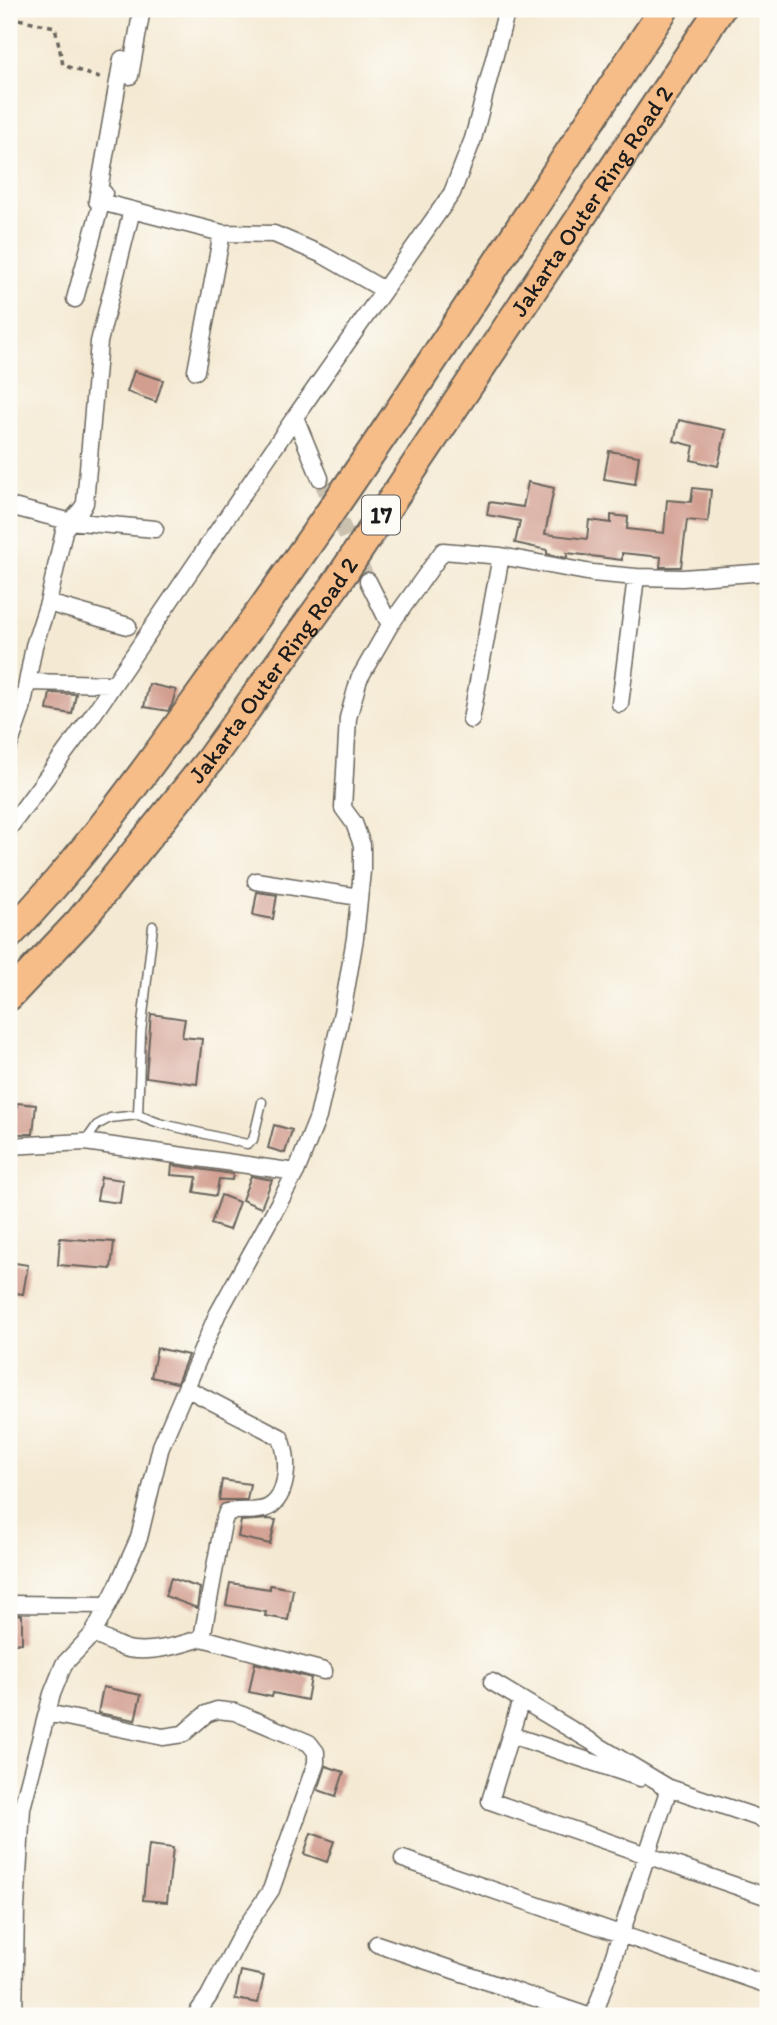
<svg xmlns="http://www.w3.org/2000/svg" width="777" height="2025" font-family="Itim,sans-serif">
  <rect width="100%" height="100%" fill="#fdfcf7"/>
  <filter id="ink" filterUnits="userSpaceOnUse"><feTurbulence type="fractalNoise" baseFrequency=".0143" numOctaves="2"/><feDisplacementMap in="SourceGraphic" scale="14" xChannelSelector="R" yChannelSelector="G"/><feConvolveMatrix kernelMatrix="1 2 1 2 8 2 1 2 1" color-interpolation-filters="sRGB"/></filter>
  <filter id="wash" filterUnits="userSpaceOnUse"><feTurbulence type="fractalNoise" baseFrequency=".00686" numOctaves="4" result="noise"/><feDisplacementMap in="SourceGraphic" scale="28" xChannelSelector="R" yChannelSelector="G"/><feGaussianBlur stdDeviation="1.57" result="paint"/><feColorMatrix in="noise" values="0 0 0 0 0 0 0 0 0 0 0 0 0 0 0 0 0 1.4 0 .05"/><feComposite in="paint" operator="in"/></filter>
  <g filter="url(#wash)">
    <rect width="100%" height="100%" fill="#f4e9d2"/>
    <g id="blocks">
      <!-- building -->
      <path fill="#d29e90" d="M 134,371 L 163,380 L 156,402 L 127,392 Z
        M 679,420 L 726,430 L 718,466 L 691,460 L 694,446 L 674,441 Z
        M 609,451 L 639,456 L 635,484 L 604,479 Z
        M 528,482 L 554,488 L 545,534 L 587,539 L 589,520 L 611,523 L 611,515 L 628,517 L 627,529 L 664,533 L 667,500 L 691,502 L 693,488 L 711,490 L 708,522 L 687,520 L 681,567 L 660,567 L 661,557 L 622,553 L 622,560 L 567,553 L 567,558 L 547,554 L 547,550 L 515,543 L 520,521 L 487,515 L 489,502 L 523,507 Z
        M 149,684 L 176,690 L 172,705 L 168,711 L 144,707 Z
        M 50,693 L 76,694 L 72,714 L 47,710 Z
        M 257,892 L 277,895 L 273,919 L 253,915 Z
        M 151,1014 L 185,1019 L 182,1037 L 202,1039 L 197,1084 L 146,1077 Z
        M 17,1103 L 36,1105 L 33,1134 L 14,1134 Z
        M 274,1125 L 292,1130 L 285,1153 L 268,1148 Z
        M 172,1165 L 233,1174 L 232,1180 L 219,1179 L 216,1196 L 194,1192 L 197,1177 L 171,1175 Z
        M 251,1176 L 272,1180 L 261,1208 L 242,1200 Z
        M 101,1177 L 123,1180 L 120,1203 L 97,1200 Z
        M 221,1195 L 239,1202 L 229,1230 L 211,1224 Z
        M 60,1238 L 114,1242 L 111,1269 L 58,1265 Z
        M 9,1262 L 28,1265 L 23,1294 L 9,1292 Z
        M 157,1348 L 188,1355 L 177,1383 L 151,1377 Z
        M 222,1480 L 250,1484 L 247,1500 L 219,1500 Z
        M 268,1519 L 276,1520 L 270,1544 L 238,1537 L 241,1521 Z
        M 171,1578 L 200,1588 L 197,1608 L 165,1596 Z
        M 230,1583 L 270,1589 L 270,1585 L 293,1589 L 288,1620 L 265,1616 L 266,1612 L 226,1605 Z
        M 9,1614 L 22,1615 L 22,1643 L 9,1644 Z
        M 255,1663 L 311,1678 L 307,1700 L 273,1693 L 272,1697 L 249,1692 Z
        M 103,1687 L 141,1695 L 135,1720 L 98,1713 Z
        M 326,1766 L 344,1772 L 336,1796 L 318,1790 Z
        M 311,1833 L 334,1841 L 327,1862 L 304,1854 Z
        M 149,1845 L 173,1848 L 167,1902 L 143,1900 Z
        M 241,1971 L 264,1976 L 258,2003 L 235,1999 Z"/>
    </g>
  </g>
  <g filter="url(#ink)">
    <use href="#blocks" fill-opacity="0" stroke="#68645c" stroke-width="2"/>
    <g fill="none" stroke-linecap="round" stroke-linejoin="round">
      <!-- street-tunnel -->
      <path stroke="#c9c0ae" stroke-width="16" stroke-dasharray="16 8" stroke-linecap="butt" d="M 320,478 L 368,581"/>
      <defs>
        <path id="lane" d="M 138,1115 L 141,1033 L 153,926
          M 85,1142 L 97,1125 L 110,1118 L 138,1115 L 159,1123 L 247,1144 L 253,1140 L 262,1102"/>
        <path id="street" d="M 130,76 L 142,9
          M 132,210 L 222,233 L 274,234 L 323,255 L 384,290
          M 75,299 L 104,193
          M 196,371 L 222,233
          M 320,478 L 295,417 L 452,193 L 473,139 L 507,9
          M 9,506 L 68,521 L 155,529
          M 48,603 L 128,626
          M 390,625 L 443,551 L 501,556 L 592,573 L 636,577 L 682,578 L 768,572
          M 28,682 L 112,684
          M 620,704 L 636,577
          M 471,720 L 501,556
          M 9,746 L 22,709 L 34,646 L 48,603 L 64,531 C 69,519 80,515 85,503 L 99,342 L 132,210 L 97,201 L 122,59
          M 9,828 L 92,716 L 295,417
          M 256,881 L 359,897
          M 9,1146 L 85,1142 L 296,1172
          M 186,1388 L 280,1437 C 290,1455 289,1498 267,1508 C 256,1513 239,1509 227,1512 L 223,1523 L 202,1638
          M 9,1604 L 107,1605
          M 93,1634 C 103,1638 114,1644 124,1648 C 146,1655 181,1645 202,1638 L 324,1671
          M 492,1682 L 669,1788 L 594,2016
          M 521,1700 L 490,1801 L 768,1897
          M 47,1713 L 163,1737 L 183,1734 L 206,1714 L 217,1710 L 235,1712 L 309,1743 L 316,1752 L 316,1763 L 271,1890 L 242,1933 L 209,1996 L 195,2016
          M 511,1735 L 640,1778
          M 661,1785 L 768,1821
          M 403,1859 L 768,1985
          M 377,1944 L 588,2016
          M 14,2016 L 16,1909 L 22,1808 L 52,1694 L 64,1664 L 93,1634 L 117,1587 L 139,1538 L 161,1446 L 186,1388 L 217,1315 L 296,1172 L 318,1117 L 343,1008 L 355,938 L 362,871 L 362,845 L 354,823 L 343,808 L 348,718 L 359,679 L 390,625 L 368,581"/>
        <g id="highway">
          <path d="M 9,935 C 89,852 156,756 224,662 C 379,450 519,227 664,9"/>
          <path id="s1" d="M 9,996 L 80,921 L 209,761 L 334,587 L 720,9"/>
        </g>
      </defs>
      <!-- lane casing -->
      <use href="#lane" stroke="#68645c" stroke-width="11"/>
      <!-- street casing -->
      <use href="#street" stroke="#68645c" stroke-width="19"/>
      <!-- highway casing -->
      <use href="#highway" stroke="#68645c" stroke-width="32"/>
      <!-- path -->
      <path stroke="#68645c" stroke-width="3.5" stroke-dasharray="5 5" stroke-linecap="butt" d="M 9,17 L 55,27 L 63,65 L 102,79"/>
      <!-- lane -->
      <use href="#lane" stroke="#fff" stroke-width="8"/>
      <!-- street -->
      <use href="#street" stroke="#fff" stroke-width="16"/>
      <!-- highway -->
      <use href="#highway" stroke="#f7bd88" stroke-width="28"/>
    </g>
  </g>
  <g text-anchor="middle" stroke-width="7" stroke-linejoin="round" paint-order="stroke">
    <!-- shield labels -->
    <rect fill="#fdfcf7" stroke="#605f5e" stroke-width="2" x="362" y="495.5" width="38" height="39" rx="5"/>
    <g font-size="23" font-weight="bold" fill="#1c1c1c">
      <text x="381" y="523">17</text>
    </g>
    <!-- street labels -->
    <g font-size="24" fill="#1c1c1c" stroke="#fdfcf7">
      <text dy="8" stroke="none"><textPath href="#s1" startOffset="987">Jakarta Outer Ring Road 2</textPath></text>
      <text dy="8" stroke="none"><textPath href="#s1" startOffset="420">Jakarta Outer Ring Road 2</textPath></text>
    </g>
  </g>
  <!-- margin -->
  <rect width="777" height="2025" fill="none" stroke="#fdfcf7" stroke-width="35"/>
</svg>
